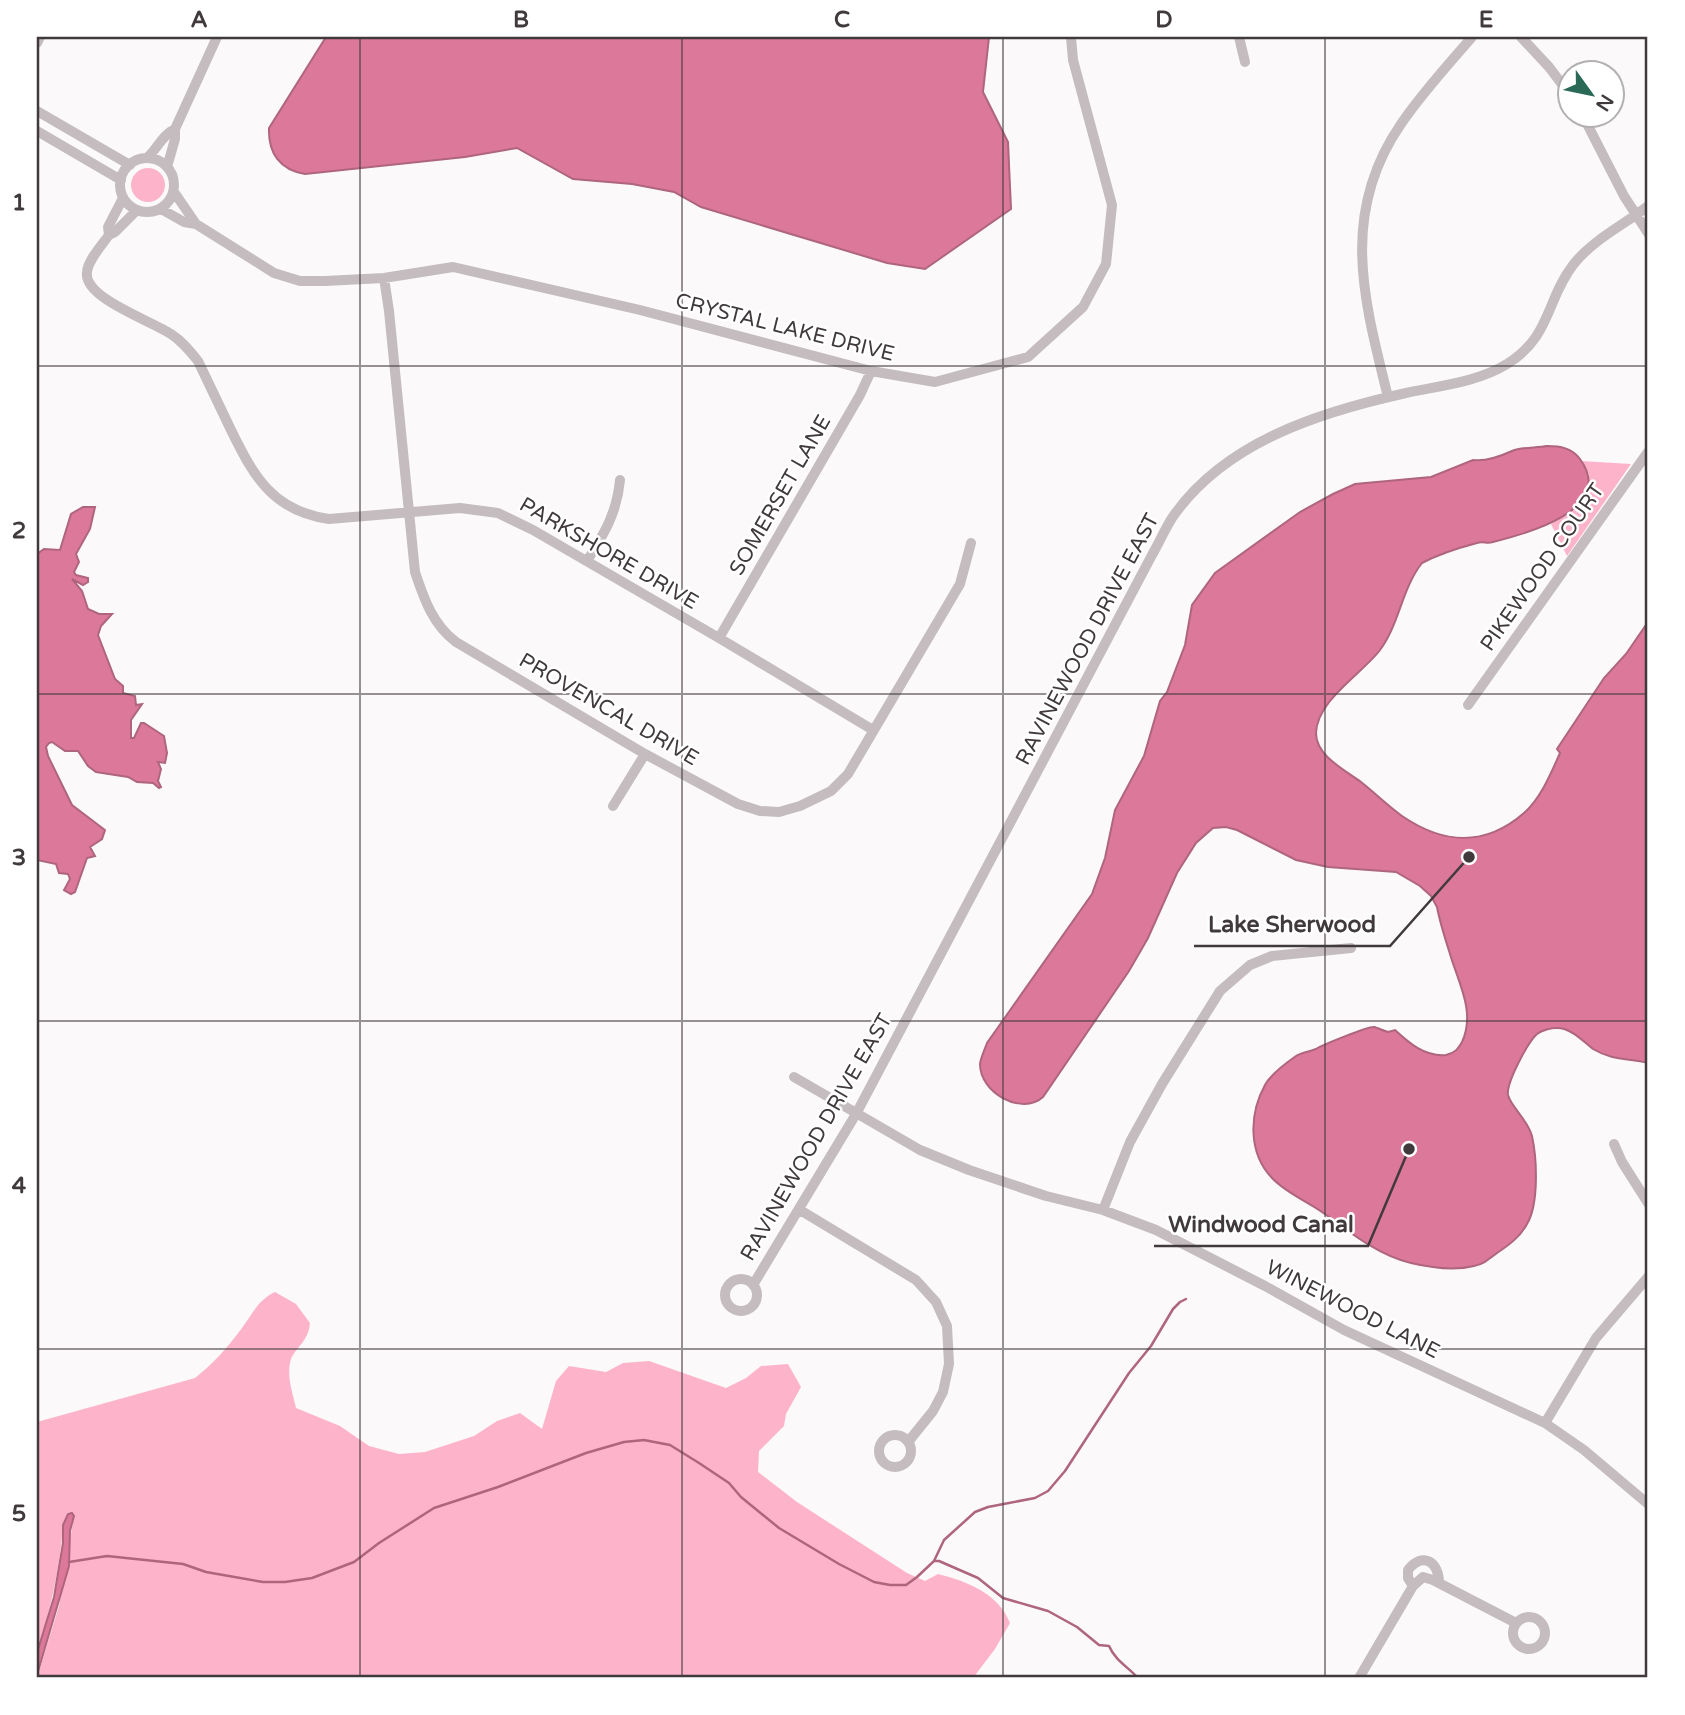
<svg xmlns="http://www.w3.org/2000/svg" width="1685" height="1715" font-family="'Varela Round',sans-serif">
  <rect width="100%" height="100%" fill="#fcf9fa"/>
  <!-- green -->
  <path fill="#fdb4ca" d="M131 185a17 17 0 1 1 34 0a17 17 0 1 1-34 0Z
    M 1581,461 L 1631,464 L 1567,556 L 1551,524 C 1576,509 1582,504 1589,475 Z
    M 275,1292 L 296,1304 L 310,1323 C 308,1344 293,1348 290,1363 C 287,1378 293,1394 296,1408 L 340,1426 L 369,1446 L 399,1454 L 425,1452 L 474,1436 L 497,1421 L 520,1413 L 542,1429 L 556,1381 L 569,1366 L 606,1372 L 623,1363 L 649,1361 L 726,1388 L 746,1378 L 761,1366 L 788,1364 L 801,1387 L 786,1414 L 784,1426 L 759,1451 L 758,1472 L 797,1502 L 907,1573 L 925,1581 L 938,1574 C 967,1581 999,1594 1010,1623 L 995,1649 L 973,1678 L 37,1678 L 59,1606 L 74,1516 L 63,1525 C 60,1570 50,1610 37,1653 L 37,1422 L 195,1378 C 213,1364 228,1347 242,1328 C 253,1313 258,1300 275,1292 Z"/>
  <!-- water -->
  <path fill="#dc7899" stroke="#ae657d" stroke-width="2" d="M 326,37 L 989,37 L 983,92 L 1008,142 L 1011,209 L 925,269 L 887,263 L 701,207 L 674,192 L 632,184 L 573,179 L 517,148 L 465,157 L 305,174 C 280,170 268,153 269,128 Z
    M 1547,446 C 1560,446 1572,448 1580,459 C 1617,510 1525,534 1493,542 C 1487,544 1483,541 1477,543 C 1458,548 1439,554 1422,563 C 1402,588 1399,625 1380,650 C 1363,673 1317,700 1316,733 C 1316,756 1345,770 1361,782 C 1375,793 1388,806 1402,816 C 1443,844 1485,847 1524,813 C 1541,798 1551,773 1560,753 L 1557,749 L 1604,678 L 1626,654 L 1648,622 L 1648,1063 C 1628,1058 1613,1061 1593,1049 C 1583,1041 1571,1028 1557,1028 C 1551,1028 1542,1030 1537,1034 C 1528,1042 1506,1083 1508,1095 C 1511,1107 1528,1120 1532,1136 C 1537,1159 1539,1204 1527,1224 C 1520,1237 1509,1245 1497,1253 C 1489,1259 1484,1264 1474,1266 C 1454,1271 1432,1268 1411,1263 C 1381,1256 1353,1235 1329,1217 C 1312,1203 1288,1195 1272,1178 C 1248,1153 1249,1114 1265,1085 C 1271,1074 1286,1063 1296,1056 C 1302,1052 1309,1052 1316,1049 C 1322,1045 1369,1026 1374,1027 C 1378,1028 1384,1031 1388,1032 L 1395,1030 C 1409,1043 1425,1057 1446,1055 C 1455,1053 1458,1049 1462,1042 C 1476,1012 1458,982 1450,954 C 1445,938 1440,923 1437,907 L 1431,896 L 1420,886 L 1396,872 L 1328,867 L 1296,860 L 1237,830 L 1226,827 L 1213,828 L 1196,843 L 1177,873 L 1148,938 L 1129,971 L 1043,1097 C 1022,1116 980,1093 980,1064 C 981,1057 985,1049 987,1043 L 1092,894 L 1105,858 L 1115,810 L 1144,756 L 1160,701 L 1167,692 L 1185,645 L 1192,605 L 1215,573 L 1300,512 L 1333,494 L 1355,484 L 1431,477 L 1473,460 C 1486,462 1501,456 1512,451 C 1521,447 1536,448 1547,446 Z
    M 83,507 L 95,507 L 90,529 L 76,554 L 79,562 L 74,572 L 76,575 L 88,578 L 88,582 L 83,585 L 72,579 L 82,591 L 88,609 L 99,614 L 112,614 L 101,626 L 98,635 L 115,679 L 123,686 L 123,693 L 135,696 L 136,705 L 142,704 L 131,720 L 131,738 L 134,738 L 141,723 L 144,723 L 164,736 L 167,753 L 165,763 L 158,762 L 161,769 L 158,781 L 161,787 L 159,788 L 153,783 L 137,782 L 128,777 L 96,772 L 88,766 L 78,751 L 65,751 L 52,742 L 49,743 L 46,747 L 48,756 L 72,805 L 105,830 L 102,839 L 90,847 L 95,856 L 87,858 L 75,892 L 71,894 L 64,890 L 70,879 L 68,874 L 59,873 L 56,864 L 37,860 L 37,554 L 44,549 L 60,550 L 71,514 Z
    M 72,1513 L 74,1516 L 70,1531 L 69,1566 L 37,1675 L 37,1653 L 54,1597 L 63,1543 L 63,1525 L 68,1514 Z"/>
  <g fill="none" stroke-linecap="round" stroke-linejoin="round">
    <!-- stream -->
    <path stroke="#ae657d" stroke-width="2.5" d="M 934,1561 L 939,1561 L 978,1578 L 1003,1598 L 1048,1611 L 1077,1627 L 1099,1645 L 1109,1646 C 1115,1660 1128,1667 1138,1678
      M 69,1562 L 107,1556 L 183,1564 L 206,1572 L 263,1582 L 285,1582 L 312,1578 L 354,1562 L 379,1543 L 434,1508 L 498,1487 L 586,1453 L 624,1442 L 644,1440 L 670,1445 L 699,1463 L 729,1483 L 741,1497 L 779,1528 L 839,1564 L 874,1582 L 890,1585 L 906,1585 L 917,1577 L 934,1561 L 944,1540 L 975,1512 L 988,1507 L 1035,1498 L 1048,1491 L 1065,1471 L 1129,1373 L 1151,1346 L 1173,1309 L 1180,1302 L 1186,1299"/>
    <!-- minor -->
    <path stroke="#c4bcbe" stroke-width="10" d="M 1239,37 L 1245,62
      M 1521,37 L 1549,67 L 1570,95
      M 37,43 L 40,37
      M 37,111 L 130,165
      M 1583,116 L 1624,196 L 1648,233
      M 37,131 L 121,180
      M 147,158 C 158,148 162,135 175,129
      M120 185a27 27 0 1 1 54 0a27 27 0 1 1-54 0Z
      M 167,167 L 175,139 L 175,129 L 217,37
      M 174,192 L 196,224
      M 161,209 L 184,222 L 196,224 L 274,273 L 300,281 L 325,281 L 384,278 L 453,267 L 640,310 L 871,371 L 935,382 L 1028,357 L 1083,307 L 1106,264 L 1112,205 L 1073,60 L 1071,37
      M 137,210 L 115,232 L 109,235 C 102,245 88,260 87,272 C 83,298 152,321 171,334 C 182,341 190,351 198,361 C 209,384 220,407 231,430 C 254,477 273,511 329,519 L 460,508 L 498,513 L 533,530 L 719,638 L 873,730
      M 109,235 L 108,227 L 123,198
      M 384,278 L 389,311 L 415,572 C 424,599 433,625 456,642 L 645,754 L 738,804 L 760,811 L 779,812 L 800,806 L 831,791 L 848,774 L 960,584 L 971,543
      M 1388,397 C 1364,300 1339,214 1401,124 C 1422,93 1448,65 1472,37
      M 587,561 C 604,534 617,513 620,480
      M 719,638 L 860,395 L 871,371
      M 1468,705 L 1648,452
      M 613,806 L 645,754
      M 794,1077 L 920,1150 L 969,1170 L 1046,1196 L 1103,1210 L 1156,1230 L 1265,1286 L 1344,1330 L 1545,1423 L 1584,1450 L 1648,1504
      M 1614,1144 L 1622,1162 L 1648,1203
      M 800,1210 L 916,1280 L 936,1302 L 947,1326 L 949,1364 L 943,1392 L 933,1411 L 908,1442
      M 1103,1210 L 1130,1142 L 1162,1084 L 1220,991 L 1250,965 L 1272,956 L 1351,948
      M725 1295a16 16 0 1 1 32 0a16 16 0 1 1-32 0Z
      M 753,1285 L 856,1114 L 1152,555 C 1159,543 1165,529 1172,518 C 1224,442 1320,412 1406,393 C 1439,386 1478,382 1507,364 C 1551,337 1546,300 1573,265 C 1592,240 1624,225 1648,206
      M 1545,1423 L 1596,1338 L 1648,1277
      M879 1451a16 16 0 1 1 32 0a16 16 0 1 1-32 0Z
      M 1413,1586 L 1408,1578 L 1408,1570 C 1423,1551 1439,1562 1439,1583
      M1513 1633a16 16 0 1 1 32 0a16 16 0 1 1-32 0Z
      M 1359,1678 L 1413,1586 L 1423,1577 L 1433,1580 L 1516,1623"/>
  </g>
  <!-- grid -->
  <path fill="none" stroke="#413a3c" stroke-width="2" stroke-opacity="0.55" d="M 360,37 L 360,1678M 682,37 L 682,1678M 1003,37 L 1003,1678M 1325,37 L 1325,1678M 37,366 L 1648,366M 37,694 L 1648,694M 37,1021 L 1648,1021M 37,1349 L 1648,1349"/>
  <g text-anchor="middle" stroke-width="5" stroke-linejoin="round" paint-order="stroke">
    <!-- street labels -->
    <g font-size="21" fill="#413a3c" stroke="#fff">
      <text transform="translate(785 327) rotate(14)" y="7">CRYSTAL LAKE DRIVE</text>
      <text transform="translate(780 495) rotate(-60)" y="7">SOMERSET LANE</text>
      <text transform="translate(609 553) rotate(30)" y="7">PARKSHORE DRIVE</text>
      <text transform="translate(1542 567) rotate(-55)" y="7">PIKEWOOD COURT</text>
      <text transform="translate(1087 639) rotate(-62)" y="7">RAVINEWOOD DRIVE EAST</text>
      <text transform="translate(609 709) rotate(30)" y="7">PROVENCAL DRIVE</text>
      <text transform="translate(816 1137) rotate(-60)" y="7">RAVINEWOOD DRIVE EAST</text>
      <text transform="translate(1353 1309) rotate(27)" y="7">WINEWOOD LANE</text>
    </g>
  </g>
  <!-- callouts -->
  <path fill="none" stroke="#413a3c" stroke-width="2.5" d="M1469 857L1390 946H1194M1409 1149L1368 1246H1154"/>
  <g fill="#413a3c" stroke="#fff" stroke-width="2.5">
    <circle cx="1469" cy="857" r="7"/>
    <circle cx="1409" cy="1149" r="7"/>
  </g>
  <g font-size="23" text-anchor="middle" font-weight="bold" fill="#413a3c" stroke="#fff" stroke-width="5" stroke-linejoin="round" paint-order="stroke">
    <text x="1292" y="932">Lake Sherwood</text>
    <text x="1261" y="1232">Windwood Canal</text>
  </g>
  <!-- border -->
  <rect width="1685" height="1715" fill="none" stroke="#ffffff" stroke-width="77"/>
  <!-- north arrow -->
  <g transform="translate(1591 94) rotate(123)"><circle r="33" fill="#ffffff" stroke="#b3b0b1" stroke-width="2"/>
  <path d="M0-5L12 26L0 18L-12 26Z" fill="#2a6956"/>
  <text y="-10" font-size="19" font-weight="bold" text-anchor="middle" fill="#413a3c">N</text>
  </g>
  <rect x="38" y="38" width="1608" height="1638" fill="none" stroke="#413a3c" stroke-width="2.5"/>
  <g font-size="23" text-anchor="middle" font-weight="bold" fill="#413a3c">
    <text x="199" y="27">A</text>
    <text x="521" y="27">B</text>
    <text x="842" y="27">C</text>
    <text x="1164" y="27">D</text>
    <text x="1486" y="27">E</text>
    <text x="19" y="210">1</text>
    <text x="19" y="538">2</text>
    <text x="19" y="865">3</text>
    <text x="19" y="1193">4</text>
    <text x="19" y="1521">5</text>
  </g>
</svg>
